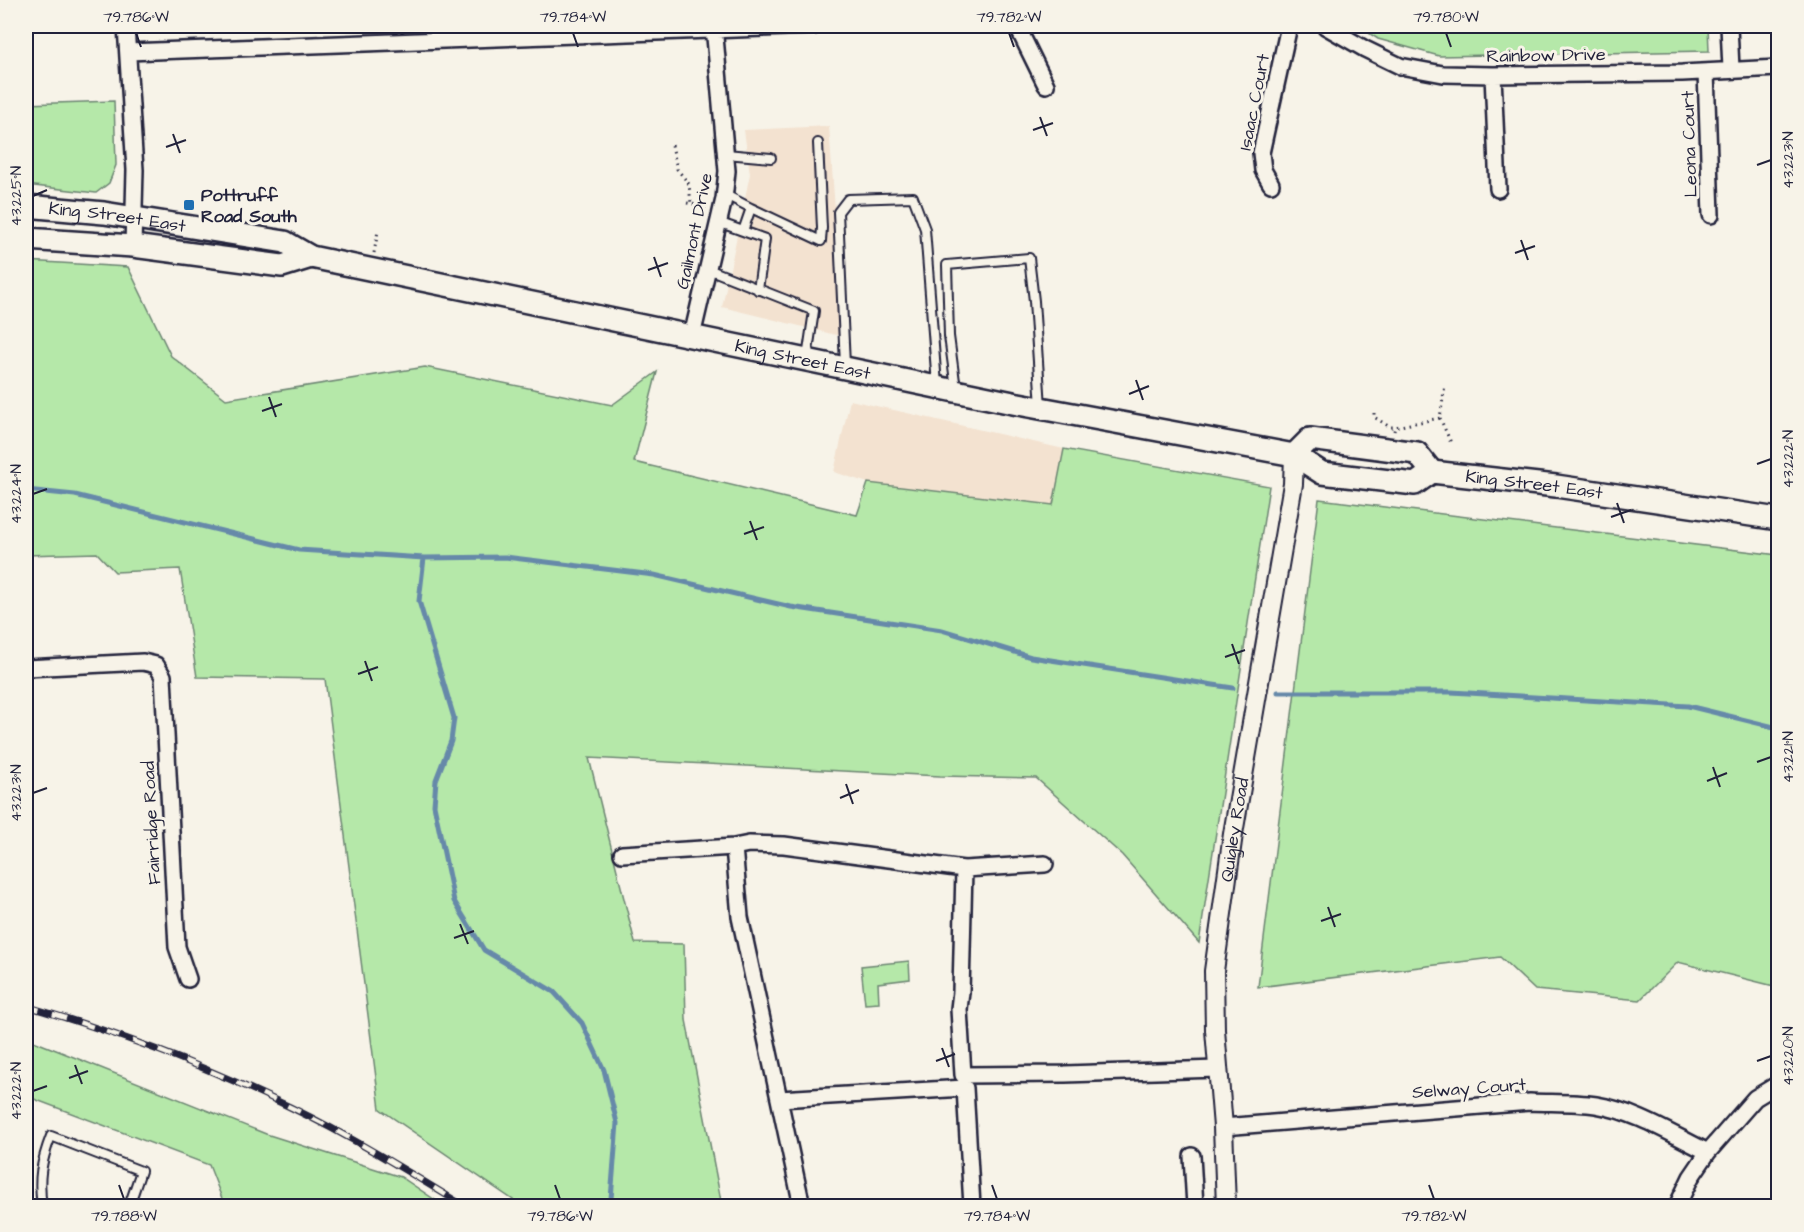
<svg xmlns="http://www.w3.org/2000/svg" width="1804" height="1232" font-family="'Architects Daughter',sans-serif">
  <rect width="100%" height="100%" fill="#f7f3e8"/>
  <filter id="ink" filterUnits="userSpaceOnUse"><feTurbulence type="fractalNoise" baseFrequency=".0167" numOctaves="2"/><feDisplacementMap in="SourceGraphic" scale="12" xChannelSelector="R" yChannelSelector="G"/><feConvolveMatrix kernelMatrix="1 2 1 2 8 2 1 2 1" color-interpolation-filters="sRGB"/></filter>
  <g filter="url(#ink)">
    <!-- built -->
    <path fill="#f3e2d0" d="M 829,126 L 844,337 L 722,307 L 750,174 L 744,130 Z
      M 850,400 L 1064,449 L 1053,505 L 868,483 L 834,472 Z"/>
    <!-- green -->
    <path fill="#b5e8a9" stroke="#6c8572" stroke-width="1.5" d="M 1358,26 L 1708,26 L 1709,51 L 1439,56 L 1378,39 Z
      M 114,101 L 116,165 L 109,183 L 96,193 L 26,185 L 26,104 Z
      M 26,261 L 128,267 L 171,356 L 226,399 L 425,367 L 612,405 L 657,372 L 634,462 L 857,515 L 868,483 L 1053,505 L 1064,449 L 1269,486 L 1199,943 L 1122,855 L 1036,778 L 940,776 L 589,758 L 635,943 L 684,944 L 686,1020 L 722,1206 L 522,1206 L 380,1109 L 325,679 L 197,677 L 180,569 L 115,572 L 97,553 L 26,555 Z
      M 1319,499 L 1778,555 L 1778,987 L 1678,962 L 1640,1000 L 1535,990 L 1500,957 L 1258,987 Z
      M 909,961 L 910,979 L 878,983 L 879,1003 L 865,1004 L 861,966 Z
      M 26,1038 L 266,1134 L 401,1177 L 444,1206 L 225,1206 L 209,1165 L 26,1096 Z"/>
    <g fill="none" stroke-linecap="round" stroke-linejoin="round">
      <!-- stream -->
      <path stroke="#6689a9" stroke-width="5" d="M 26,490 L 75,495 L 299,550 L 424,558 L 505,557 L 654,575 L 791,607 L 942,630 L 1031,657 L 1233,688
        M 424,558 L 419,601 L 454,718 L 451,741 L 436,780 L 434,805 L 454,901 L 484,950 L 554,992 L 582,1023 L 604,1070 L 617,1123 L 611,1199 L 608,1206
        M 1278,692 L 1451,692 L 1688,706 L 1778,728"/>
      <defs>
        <path id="service" d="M 726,154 L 771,158
          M 724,194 L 751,208 L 821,241 L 822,228 L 818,143
          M 718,222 L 765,239 L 758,290
          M 743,231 L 751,208
          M 708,269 L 814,311 L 807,358
          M 845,365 L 838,212 L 848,199 L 913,197 L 925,229 L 937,385
          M 956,389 L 949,336 L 947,265 L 1029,258 L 1034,301 L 1041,407
          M 42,1206 C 38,1179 41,1162 51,1136 L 141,1171 L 129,1206"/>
        <path id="minor" d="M 126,26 L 135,170 L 133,246
          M 1017,26 L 1046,85
          M 1325,26 L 1365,49 L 1400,66 L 1443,74 L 1493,75 L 1682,73 L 1778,68
          M 1729,26 L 1731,69
          M 128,52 L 814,26
          M 1706,72 L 1711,215
          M 1493,75 L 1498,189
          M 1271,184 L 1263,170 L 1261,153 L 1289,26
          M 692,336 L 724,199 L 727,171 L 714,26
          M 26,668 L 143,662 L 156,665 L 163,676 L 177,947 L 188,979
          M 734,847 L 740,917 L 802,1206
          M 622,854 L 734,847 L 749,844 L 784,845 L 964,869 L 1045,864
          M 964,869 L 961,992 L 959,1009 L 963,1075 L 1065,1074 L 1217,1069
          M 779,1099 L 965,1088 L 972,1206
          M 1223,1127 L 1530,1102 C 1551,1103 1574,1102 1596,1105 C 1635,1111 1673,1135 1708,1152
          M 1192,1156 L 1195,1206
          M 1677,1206 L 1691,1177 L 1708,1152 L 1755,1098 L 1778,1084"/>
        <g id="tertiary">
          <path id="s1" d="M 1226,1206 L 1223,1127 L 1215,1030 L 1214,971 L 1233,834 L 1293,484 L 1294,455"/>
        </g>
        <g id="secondary">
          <path id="s2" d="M 26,206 L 104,213 L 285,242 L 311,257 L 1013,403 L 1294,455 L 1322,473 L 1415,484 L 1432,472 L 1556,486 L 1778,519"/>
          <path d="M 26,239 L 133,246 L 282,266 L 311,257"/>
          <path d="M 1294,455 L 1310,439 L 1417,453 L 1432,472"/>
        </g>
      </defs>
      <!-- service casing -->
      <use href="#service" stroke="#22223b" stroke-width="12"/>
      <!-- minor casing -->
      <use href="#minor" stroke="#22223b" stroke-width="20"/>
      <!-- tertiary casing -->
      <use href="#tertiary" stroke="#22223b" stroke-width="22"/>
      <!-- secondary casing -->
      <use href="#secondary" stroke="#22223b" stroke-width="26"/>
      <!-- path -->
      <path stroke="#22223b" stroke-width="3" stroke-dasharray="1.5 4.5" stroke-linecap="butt" d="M 672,145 L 677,169 L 689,184 L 691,204
        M 687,203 L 707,207
        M 374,253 L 378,231
        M 1374,413 L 1374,417 L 1390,427 L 1395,427
        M 1440,418 L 1451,443
        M 1394,431 L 1395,427 L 1440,418 L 1445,385"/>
      <!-- service -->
      <use href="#service" stroke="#f7f3e8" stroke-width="8"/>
      <!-- minor -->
      <use href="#minor" stroke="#f7f3e8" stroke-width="15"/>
      <!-- tertiary -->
      <use href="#tertiary" stroke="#f7f3e8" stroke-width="18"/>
      <!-- secondary -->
      <use href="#secondary" stroke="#f7f3e8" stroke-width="21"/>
      <defs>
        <path id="rail" d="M 26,1006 C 116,1032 205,1066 290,1107 C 350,1136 407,1171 464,1206"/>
      </defs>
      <!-- rail casing -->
      <use href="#rail" stroke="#22223b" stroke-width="7"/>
      <!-- rail -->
      <use href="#rail" stroke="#f7f3e8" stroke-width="4.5" stroke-dasharray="14" stroke-linecap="butt"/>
    </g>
  </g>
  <!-- ticks -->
  <path fill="none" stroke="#22223b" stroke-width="2" d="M 136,33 L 141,47M 573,33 L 578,47M 1009,33 L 1014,47M 1446,33 L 1451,47M 1040,117 L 1047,136M 1033,130 L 1053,123M 173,134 L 180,153M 166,147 L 186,140M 1757,165 L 1771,160M 33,196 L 47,190M 1521,240 L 1528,260M 1515,253 L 1535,246M 654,257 L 661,277M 648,270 L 668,263M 1136,380 L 1143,400M 1129,394 L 1149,386M 269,397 L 276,417M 262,411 L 282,404M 1757,464 L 1771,459M 33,494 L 47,489M 1617,503 L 1624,523M 1611,517 L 1631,510M 750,521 L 757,540M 744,534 L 764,527M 1232,644 L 1239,664M 1225,657 L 1245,650M 365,661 L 372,681M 358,674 L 378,667M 1757,762 L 1771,757M 1713,767 L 1720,787M 1707,781 L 1727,773M 846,784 L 853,804M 33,793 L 47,788M 840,798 L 859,790M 1328,907 L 1335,927M 1321,921 L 1341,914M 460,924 L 468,944M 454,938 L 474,931M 942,1048 L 949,1067M 936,1061 L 955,1054M 1757,1061 L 1771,1056M 75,1065 L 82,1084M 69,1078 L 88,1071M 33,1091 L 47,1086M 119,1185 L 124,1199M 555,1185 L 560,1199M 992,1185 L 997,1199M 1429,1185 L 1434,1199"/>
  <!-- markers -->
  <rect fill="#1f6fb2" stroke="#f7f3e8" stroke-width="2" x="183" y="199" width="12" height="12" rx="3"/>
  <g text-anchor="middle" stroke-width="6" stroke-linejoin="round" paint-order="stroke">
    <!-- street labels -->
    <g font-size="18" fill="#22223b" stroke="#f7f3e8">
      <text transform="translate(1546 55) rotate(-1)" y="6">Rainbow Drive</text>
      <text transform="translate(1254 102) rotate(-79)" y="6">Isaac Court</text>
      <text transform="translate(1689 144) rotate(-92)" y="6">Leona Court</text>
      <text dy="6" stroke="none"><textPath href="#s2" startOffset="92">King Street East</textPath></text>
      <text transform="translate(694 231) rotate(-78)" y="6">Gailmont Drive</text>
      <text dy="6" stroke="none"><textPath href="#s2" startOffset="794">King Street East</textPath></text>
      <text dy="6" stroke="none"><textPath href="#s2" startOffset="1545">King Street East</textPath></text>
      <text transform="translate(151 823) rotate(-93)" y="6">Fairridge Road</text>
      <text dy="6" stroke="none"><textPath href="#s1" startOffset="378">Quigley Road</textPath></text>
      <text transform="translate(1469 1088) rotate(-4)" y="6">Selway Court</text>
    </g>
    <!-- poi labels -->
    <g font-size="18" font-weight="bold" fill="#22223b" stroke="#f7f3e8" text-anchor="start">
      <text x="201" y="201">Pottruff<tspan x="201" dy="21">Road South</tspan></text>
    </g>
  </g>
  <!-- margin -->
  <rect width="1804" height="1232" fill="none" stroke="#f7f3e8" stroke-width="66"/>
  <rect x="33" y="33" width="1738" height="1166" fill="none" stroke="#22223b" stroke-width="2"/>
  <g font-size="15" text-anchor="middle" fill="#22223b">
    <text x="136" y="22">79.786°W</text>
    <text x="573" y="22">79.784°W</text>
    <text x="1009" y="22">79.782°W</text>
    <text x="1446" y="22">79.780°W</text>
    <text transform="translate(1788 160) rotate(-90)" y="5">43.223°N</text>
    <text transform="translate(16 196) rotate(-90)" y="5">43.225°N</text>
    <text transform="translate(1788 459) rotate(-90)" y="5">43.222°N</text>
    <text transform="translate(16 494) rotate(-90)" y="5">43.224°N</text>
    <text transform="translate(1788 757) rotate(-90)" y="5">43.221°N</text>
    <text transform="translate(16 793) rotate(-90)" y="5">43.223°N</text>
    <text transform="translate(1788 1056) rotate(-90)" y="5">43.220°N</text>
    <text transform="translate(16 1091) rotate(-90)" y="5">43.222°N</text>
    <text x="124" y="1221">79.788°W</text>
    <text x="560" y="1221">79.786°W</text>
    <text x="997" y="1221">79.784°W</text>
    <text x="1434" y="1221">79.782°W</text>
  </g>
</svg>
